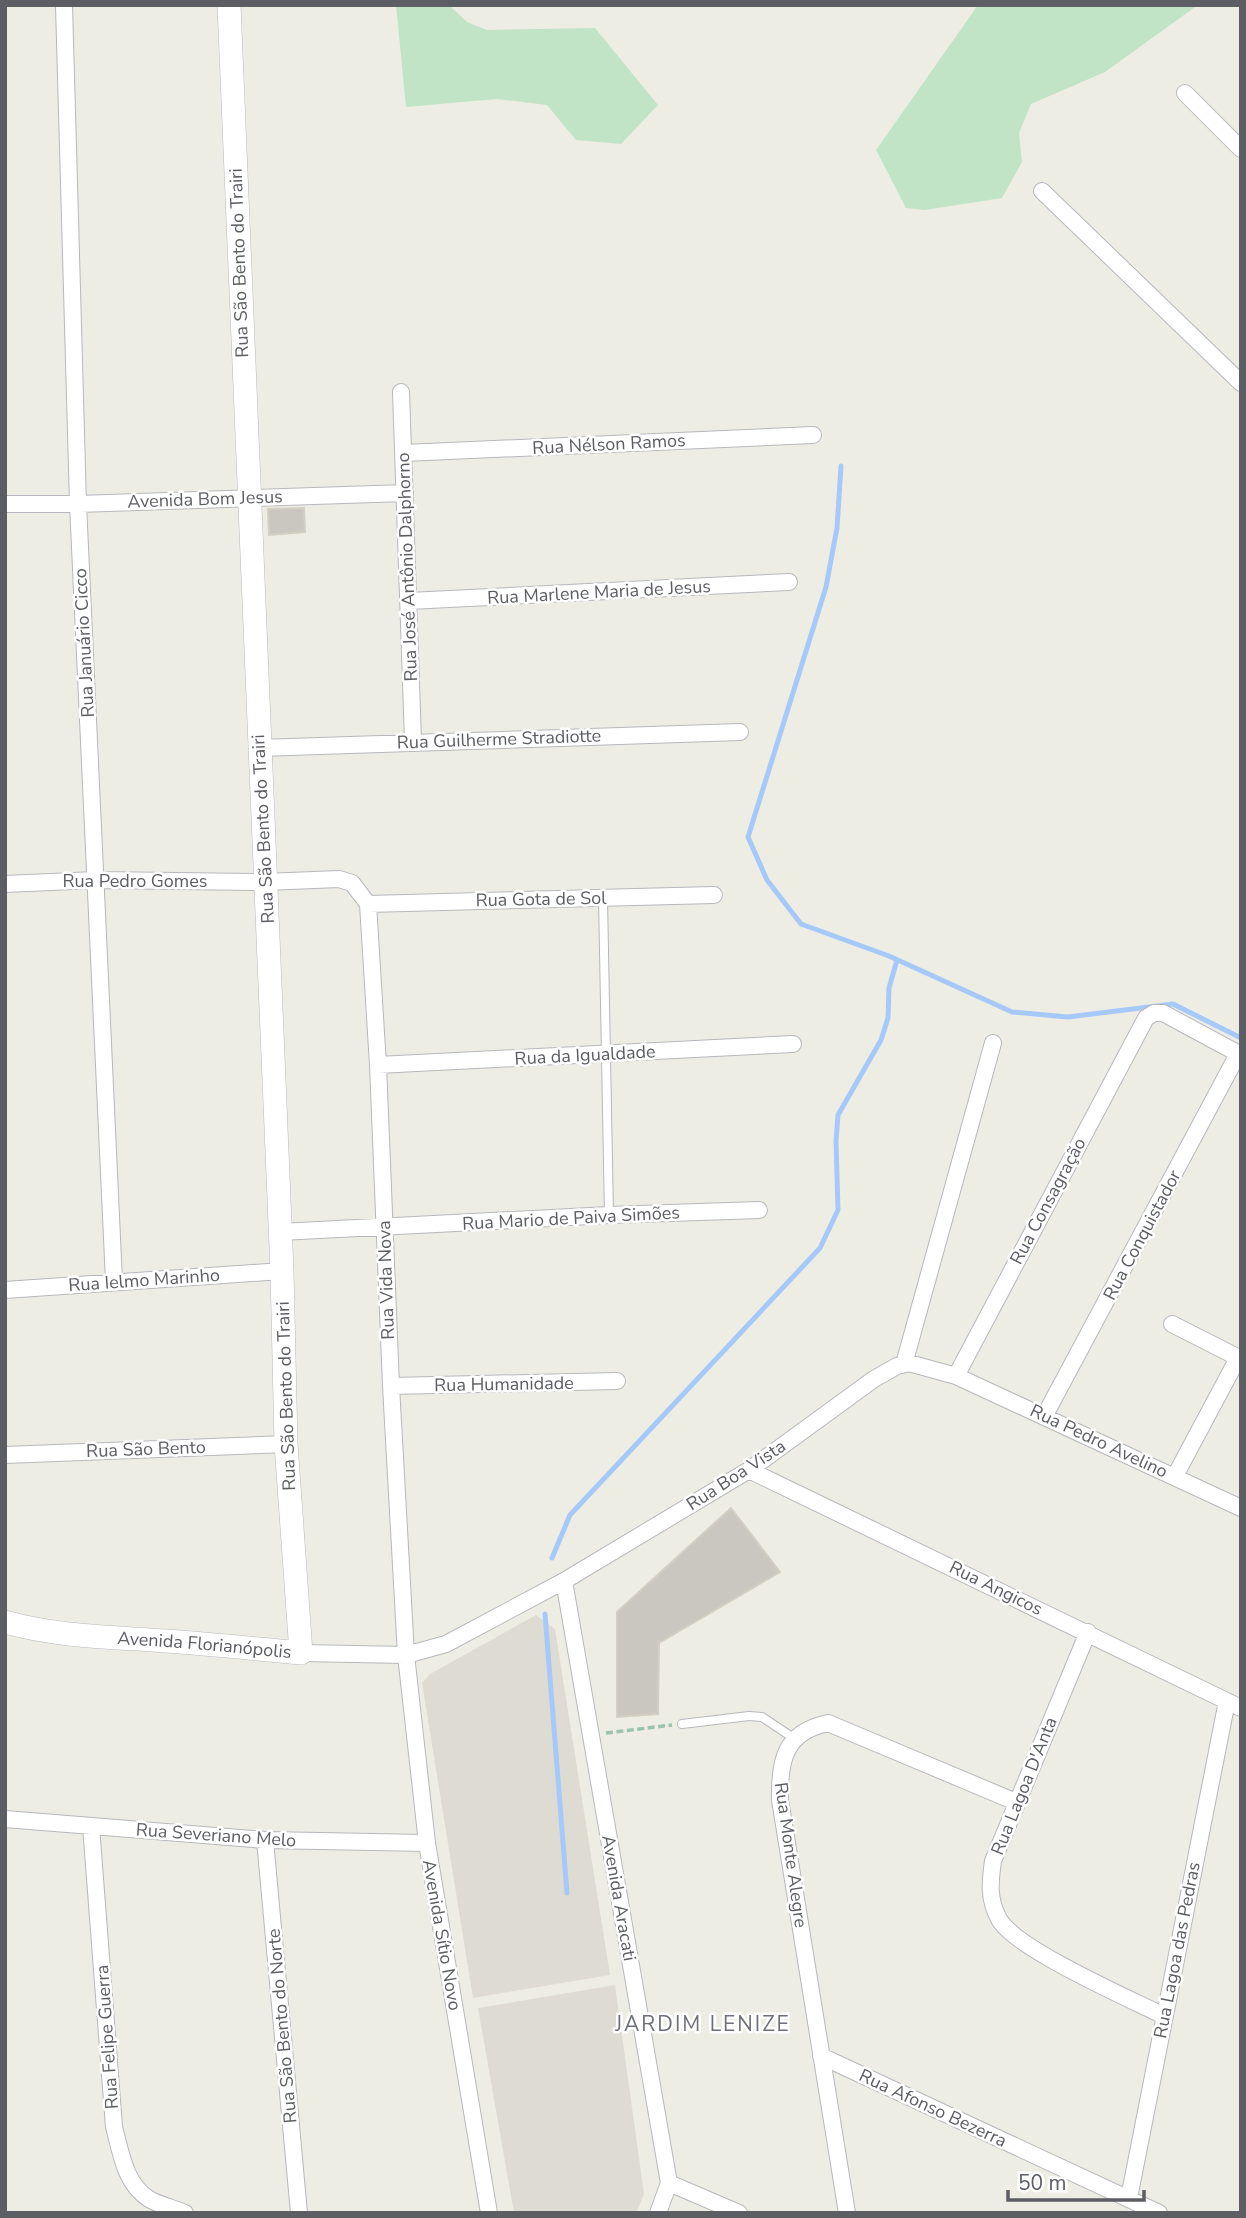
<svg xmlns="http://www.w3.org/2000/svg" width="1246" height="2218" font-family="'Nunito Sans',sans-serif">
  <rect width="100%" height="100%" fill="#eeede4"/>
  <!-- education -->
  <path fill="#dedcd2" d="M 536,1615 L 555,1629 L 610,1975 L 473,1998 L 422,1683 L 430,1674 Z
    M 615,1985 L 644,2194 L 636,2213 L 514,2213 L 478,2008 Z"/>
  <!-- green -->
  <path fill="#c1e4c7" d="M 396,5 L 449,5 L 467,22 L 487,30 L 595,28 L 658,105 L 621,144 L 576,140 L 547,105 L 497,99 L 406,107 Z
    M 978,5 L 1198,5 L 1105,72 L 1031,104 L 1019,133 L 1022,162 L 1002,198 L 925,210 L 906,208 L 876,150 Z"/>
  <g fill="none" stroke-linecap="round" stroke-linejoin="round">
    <!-- stream -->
    <path stroke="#a6c9fb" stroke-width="5" d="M 841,466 L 837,528 L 826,587 L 748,837 L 767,880 L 801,924 L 889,956 L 1012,1012 L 1068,1017 L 1173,1004 L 1241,1038
      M 552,1558 L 570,1515 L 820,1248 L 838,1210 L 836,1141 L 838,1115 L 881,1040 L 888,1018 L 889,988 L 897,960
      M 545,1614 L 567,1893"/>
  </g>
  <!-- building -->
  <path fill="#cac7c1" stroke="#d2d0c2" stroke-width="2" d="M 304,508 L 305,532 L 269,535 L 268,509 Z
    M 731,1508 L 780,1572 L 659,1643 L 658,1714 L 617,1717 L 617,1612 Z"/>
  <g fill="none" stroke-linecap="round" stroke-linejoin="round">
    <defs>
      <path id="lane" d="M 603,898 L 609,1215
        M 682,1724 L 749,1716 L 762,1717 L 795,1739"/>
      <path id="street" d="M 64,5 L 78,504 L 114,1281
        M 1185,93 L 1241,149
        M 1042,191 L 1241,383
        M 401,392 L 413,741
        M 404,453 L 813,435
        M 5,504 L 78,504 L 405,493
        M 409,601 L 789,582
        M 259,748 L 740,732
        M 5,884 L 96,880 L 265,882 L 339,879 L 352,883 L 368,904
        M 368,904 L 378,1065 L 391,1386 L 406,1655 L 427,1843 L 489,2213
        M 368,904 L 714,895
        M 378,1065 L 793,1044
        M 280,1232 L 609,1215 L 759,1210
        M 5,1290 L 282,1271
        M 1172,1324 L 1241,1359
        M 904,1364 L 993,1043
        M 956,1376 L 1146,1018 L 1154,1013 L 1163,1013 L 1241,1055
        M 391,1386 L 617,1381
        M 1045,1415 L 1238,1054
        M 5,1455 L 286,1444
        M 749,1470 L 1241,1708
        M 1175,1476 L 1238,1358
        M 564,1581 L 669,2183 L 658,2213
        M 1088,1632 L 993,1861 C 990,1882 988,1899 999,1919 C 1014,1948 1130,1999 1164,2016
        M 301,1653 L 406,1655 L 446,1644 L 564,1581 L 749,1470 L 874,1379 L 897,1366 L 909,1363 L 956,1376 L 1241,1508
        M 5,1819 L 265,1840 L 427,1843
        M 91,1826 L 114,2127 C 121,2153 125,2184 149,2199 C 159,2205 174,2208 185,2213
        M 265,1840 L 299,2213
        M 821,2056 L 1159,2213
        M 669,2183 L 739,2213
        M 1129,2198 L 1227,1701
        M 847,2213 L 780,1800 C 779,1760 785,1732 828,1723 L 1016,1802"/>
      <g id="secondary">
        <path id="s1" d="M 5,1622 C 59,1637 111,1637 166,1641 C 211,1644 256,1649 301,1653 L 286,1444 L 282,1271 L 229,5"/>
      </g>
    </defs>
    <!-- lane casing -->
    <use href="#lane" stroke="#b6b8bd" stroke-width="10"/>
    <!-- street casing -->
    <use href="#street" stroke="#b6b8bd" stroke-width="18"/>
    <!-- secondary casing -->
    <use href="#secondary" stroke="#b7b9bf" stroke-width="24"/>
    <!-- path -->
    <path stroke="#99c3ab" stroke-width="3.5" stroke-dasharray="7 3.5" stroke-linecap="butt" d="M 606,1733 L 672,1725"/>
    <!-- lane -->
    <use href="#lane" stroke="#fff" stroke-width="8"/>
    <!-- street -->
    <use href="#street" stroke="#fff" stroke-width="16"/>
    <!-- secondary -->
    <use href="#secondary" stroke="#fff" stroke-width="23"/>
  </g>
  <g text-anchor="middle" stroke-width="5" stroke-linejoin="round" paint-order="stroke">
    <!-- street labels -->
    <g font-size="18" fill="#5c5e64" stroke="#fff">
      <text transform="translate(239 263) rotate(-92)" y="6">Rua São Bento do Trairi</text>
      <text transform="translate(609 444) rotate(-3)" y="6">Rua Nélson Ramos</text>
      <text transform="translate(205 499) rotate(-2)" y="6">Avenida Bom Jesus</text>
      <text transform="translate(407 567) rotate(-92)" y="6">Rua José Antônio Dalphorno</text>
      <text transform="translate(599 592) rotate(-3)" y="6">Rua Marlene Maria de Jesus</text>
      <text transform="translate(84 643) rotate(-93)" y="6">Rua Januário Cicco</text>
      <text transform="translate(499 739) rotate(-2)" y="6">Rua Guilherme Stradiotte</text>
      <text transform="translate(263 829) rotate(-93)" y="6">Rua São Bento do Trairi</text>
      <text x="135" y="887">Rua Pedro Gomes</text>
      <text transform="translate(541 899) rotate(-1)" y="6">Rua Gota de Sol</text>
      <text transform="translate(585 1055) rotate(-3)" y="6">Rua da Igualdade</text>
      <text transform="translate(1048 1201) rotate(-62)" y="6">Rua Consagração</text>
      <text transform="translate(571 1218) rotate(-3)" y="6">Rua Mario de Paiva Simões</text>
      <text transform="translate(1142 1235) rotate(-62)" y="6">Rua Conquistador</text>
      <text transform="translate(144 1280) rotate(-4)" y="6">Rua Ielmo Marinho</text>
      <text transform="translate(386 1280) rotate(-92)" y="6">Rua Vida Nova</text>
      <text transform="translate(504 1384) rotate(-1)" y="6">Rua Humanidade</text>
      <text transform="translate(286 1396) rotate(-92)" y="6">Rua São Bento do Trairi</text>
      <text transform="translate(1099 1441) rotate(25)" y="6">Rua Pedro Avelino</text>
      <text transform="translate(146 1449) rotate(-2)" y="6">Rua São Bento</text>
      <text transform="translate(736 1475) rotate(-33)" y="6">Rua Boa Vista</text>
      <text transform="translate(996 1588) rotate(26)" y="6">Rua Angicos</text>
      <text dy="6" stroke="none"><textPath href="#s1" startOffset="201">Avenida Florianópolis</textPath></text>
      <text transform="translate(1024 1786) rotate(-68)" y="6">Rua Lagoa D'Anta</text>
      <text transform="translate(216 1835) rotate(4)" y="6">Rua Severiano Melo</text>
      <text transform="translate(791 1855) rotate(82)" y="6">Rua Monte Alegre</text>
      <text transform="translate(619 1898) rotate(80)" y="6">Avenida Aracati</text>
      <text transform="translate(442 1935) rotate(80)" y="6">Avenida Sítio Novo</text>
      <text transform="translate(1177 1950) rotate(-79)" y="6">Rua Lagoa das Pedras</text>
      <text transform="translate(282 2026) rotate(-95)" y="6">Rua São Bento do Norte</text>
      <text transform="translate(107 2037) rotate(-94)" y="6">Rua Felipe Guerra</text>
      <text transform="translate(933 2108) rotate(25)" y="6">Rua Afonso Bezerra</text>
    </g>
    <!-- quarter labels -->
    <g font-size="21" letter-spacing="2" fill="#6d7076" stroke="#fff">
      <text x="703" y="2031">JARDIM LENIZE</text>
    </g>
  </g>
  <!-- border -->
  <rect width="1246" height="2218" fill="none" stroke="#5c5e64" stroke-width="14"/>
  <!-- scale -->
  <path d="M1008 2190v10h136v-10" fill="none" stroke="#5c5e64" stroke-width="3.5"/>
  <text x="1018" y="2190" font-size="21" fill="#5c5e64" stroke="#ffffff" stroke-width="5" paint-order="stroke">50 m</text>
</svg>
